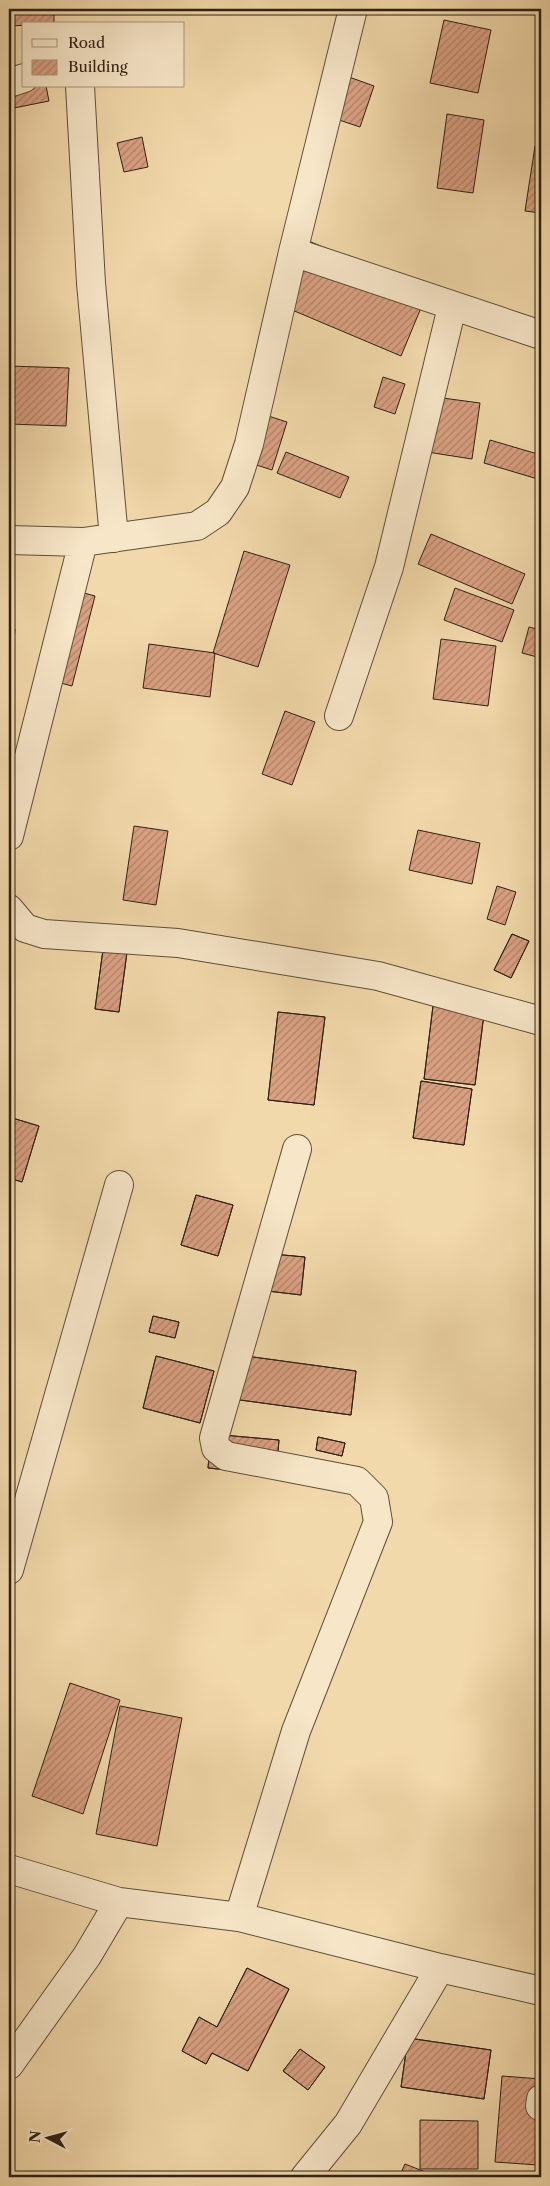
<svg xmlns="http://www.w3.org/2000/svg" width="550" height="2186" font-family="'Libre Caslon Text',serif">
  <defs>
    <pattern id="building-hatch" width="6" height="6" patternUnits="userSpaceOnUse" patternTransform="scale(1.25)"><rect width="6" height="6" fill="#dba183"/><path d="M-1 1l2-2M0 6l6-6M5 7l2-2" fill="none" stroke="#b2836a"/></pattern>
  </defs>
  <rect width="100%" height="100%" fill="#f2d9ab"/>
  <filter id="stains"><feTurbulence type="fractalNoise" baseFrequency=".004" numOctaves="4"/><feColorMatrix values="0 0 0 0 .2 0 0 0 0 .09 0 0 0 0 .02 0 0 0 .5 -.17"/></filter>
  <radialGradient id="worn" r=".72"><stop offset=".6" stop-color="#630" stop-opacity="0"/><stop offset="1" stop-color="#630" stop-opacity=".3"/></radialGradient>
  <!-- building -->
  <path fill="url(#building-hatch)" stroke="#2d2115" d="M 9,9 L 54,9 L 54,24 L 9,26 Z
    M 444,20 L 491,30 L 478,93 L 430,83 Z
    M 335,72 L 374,86 L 360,127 L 321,114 Z
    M 9,78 L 24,86 L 46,86 L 49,101 L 9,109 Z
    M 447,114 L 484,120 L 473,193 L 437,188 Z
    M 142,137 L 148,167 L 124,172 L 117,143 Z
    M 535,146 L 541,147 L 541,213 L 525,211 Z
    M 311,242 L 428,291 L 401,356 L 285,307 Z
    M 9,366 L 69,368 L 66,426 L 9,424 Z
    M 383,377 L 405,384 L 395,414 L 374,407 Z
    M 435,397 L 480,403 L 472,459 L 427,452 Z
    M 259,413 L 287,422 L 272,470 L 244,461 Z
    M 490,440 L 541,455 L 541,480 L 484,463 Z
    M 286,452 L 349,477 L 340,498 L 277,473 Z
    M 431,534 L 525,574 L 512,604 L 418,564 Z
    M 244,551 L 290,565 L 258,667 L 213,653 Z
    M 455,588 L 514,610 L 502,642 L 444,620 Z
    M 73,590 L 95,596 L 72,686 L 49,680 Z
    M 529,627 L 541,630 L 541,658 L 522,653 Z
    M 9,628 L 15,629 L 12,662 L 9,662 Z
    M 441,639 L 496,646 L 488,706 L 433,699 Z
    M 149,644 L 215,653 L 210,697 L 143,688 Z
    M 285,711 L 315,722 L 292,785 L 262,774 Z
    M 134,826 L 168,831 L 156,905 L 123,900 Z
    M 418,830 L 480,843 L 472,884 L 409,870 Z
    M 497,886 L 516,892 L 505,925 L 487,919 Z
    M 512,934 L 529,941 L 511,978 L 494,970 Z
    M 512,934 L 529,941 L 511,978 L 494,970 Z
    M 104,942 L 128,945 L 119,1012 L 95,1009 Z
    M 104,942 L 128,945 L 119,1012 L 95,1009 Z
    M 433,1006 L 484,1014 L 475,1085 L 424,1079 Z
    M 433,1006 L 484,1014 L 475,1085 L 424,1079 Z
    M 278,1012 L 325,1017 L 314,1105 L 268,1100 Z
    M 278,1012 L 325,1017 L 314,1105 L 268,1100 Z
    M 421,1081 L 472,1089 L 464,1145 L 413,1138 Z
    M 421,1081 L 472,1089 L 464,1145 L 413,1138 Z
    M 9,1117 L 39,1126 L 22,1182 L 9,1178 Z
    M 9,1117 L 39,1126 L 22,1182 L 9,1178 Z
    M 196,1195 L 233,1205 L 218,1256 L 181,1245 Z
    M 196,1195 L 233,1205 L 218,1256 L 181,1245 Z
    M 262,1253 L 305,1257 L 301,1295 L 259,1290 Z
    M 262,1253 L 305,1257 L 301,1295 L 259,1290 Z
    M 153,1316 L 179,1322 L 175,1338 L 149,1332 Z
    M 153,1316 L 179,1322 L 175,1338 L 149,1332 Z
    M 231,1354 L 356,1371 L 351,1415 L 225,1398 Z
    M 231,1354 L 356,1371 L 351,1415 L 225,1398 Z
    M 156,1356 L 214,1371 L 200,1423 L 143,1408 Z
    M 156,1356 L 214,1371 L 200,1423 L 143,1408 Z
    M 211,1434 L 279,1440 L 276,1475 L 208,1468 Z
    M 211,1434 L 279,1440 L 276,1475 L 208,1468 Z
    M 318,1437 L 345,1443 L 342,1456 L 316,1450 Z
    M 318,1437 L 345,1443 L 342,1456 L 316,1450 Z
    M 70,1683 L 120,1700 L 83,1814 L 32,1796 Z
    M 120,1706 L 182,1718 L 157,1846 L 96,1834 Z
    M 247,1968 L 289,1989 L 248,2071 L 212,2053 L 206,2064 L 182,2051 L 199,2017 L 217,2027 Z
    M 247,1968 L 289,1989 L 248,2071 L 212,2053 L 206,2064 L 182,2051 L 199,2017 L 217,2027 Z
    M 408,2038 L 491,2050 L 484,2099 L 401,2087 Z
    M 408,2038 L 491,2050 L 484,2099 L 401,2087 Z
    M 300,2049 L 325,2067 L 308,2090 L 283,2071 Z
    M 300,2049 L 325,2067 L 308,2090 L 283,2071 Z
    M 502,2076 L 541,2079 L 538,2165 L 495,2162 Z
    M 420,2120 L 478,2121 L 478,2169 L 420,2169 Z
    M 405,2164 L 438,2177 L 399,2177 Z"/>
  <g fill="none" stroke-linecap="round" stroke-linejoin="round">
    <defs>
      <path id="minor" d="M 9,83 L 24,78
        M 80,86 L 91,283 L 114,538
        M 293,252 L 541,335
        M 9,540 L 83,542 L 197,526 L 218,512 L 235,487 L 249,444 L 293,252 L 353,9
        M 339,716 L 389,567 L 452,307
        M 9,836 L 83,542
        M 9,909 L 25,928 L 44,934 L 178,943 L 378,976 L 541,1021
        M 9,1570 L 119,1185
        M 9,1869 L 119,1902 L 239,1917 L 440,1968 L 541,1991
        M 239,1917 L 296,1731 L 378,1522 L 374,1498 L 357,1481 L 226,1456 L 216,1448 L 214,1438 L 297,1149
        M 9,2065 L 87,1956 L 119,1902
        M 540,2106 L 541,2099
        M 305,2177 L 348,2124 L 440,1968"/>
    </defs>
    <!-- minor casing -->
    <use href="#minor" stroke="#5e4f3a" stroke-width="30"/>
    <!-- minor -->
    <use href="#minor" stroke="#f7e6c8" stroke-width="28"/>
  </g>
  <!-- margin -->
  <rect width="550" height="2186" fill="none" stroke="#f2d9ab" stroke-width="30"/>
  <rect x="10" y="10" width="530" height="2166" fill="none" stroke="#2d2115" stroke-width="2.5"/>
  <rect x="15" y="15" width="520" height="2156" fill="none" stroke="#2d2115"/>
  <!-- legend -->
  <rect x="22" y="22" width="162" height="65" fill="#f7e6c8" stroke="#a69780"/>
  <rect x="32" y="39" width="25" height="8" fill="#f7e6c8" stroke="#a69780"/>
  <text x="68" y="48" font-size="15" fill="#2d2115">Road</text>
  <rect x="32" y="60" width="25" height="15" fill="url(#building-hatch)" stroke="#a69780"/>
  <text x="68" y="72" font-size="15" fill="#2d2115">Building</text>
  <!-- north arrow -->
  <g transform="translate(48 2138) rotate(276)" stroke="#f7e6c8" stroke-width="4" paint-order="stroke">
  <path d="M0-4L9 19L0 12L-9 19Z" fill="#2d2115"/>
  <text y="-8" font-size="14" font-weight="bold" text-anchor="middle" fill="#2d2115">N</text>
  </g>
  <rect width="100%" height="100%" filter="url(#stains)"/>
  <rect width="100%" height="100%" fill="url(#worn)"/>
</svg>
